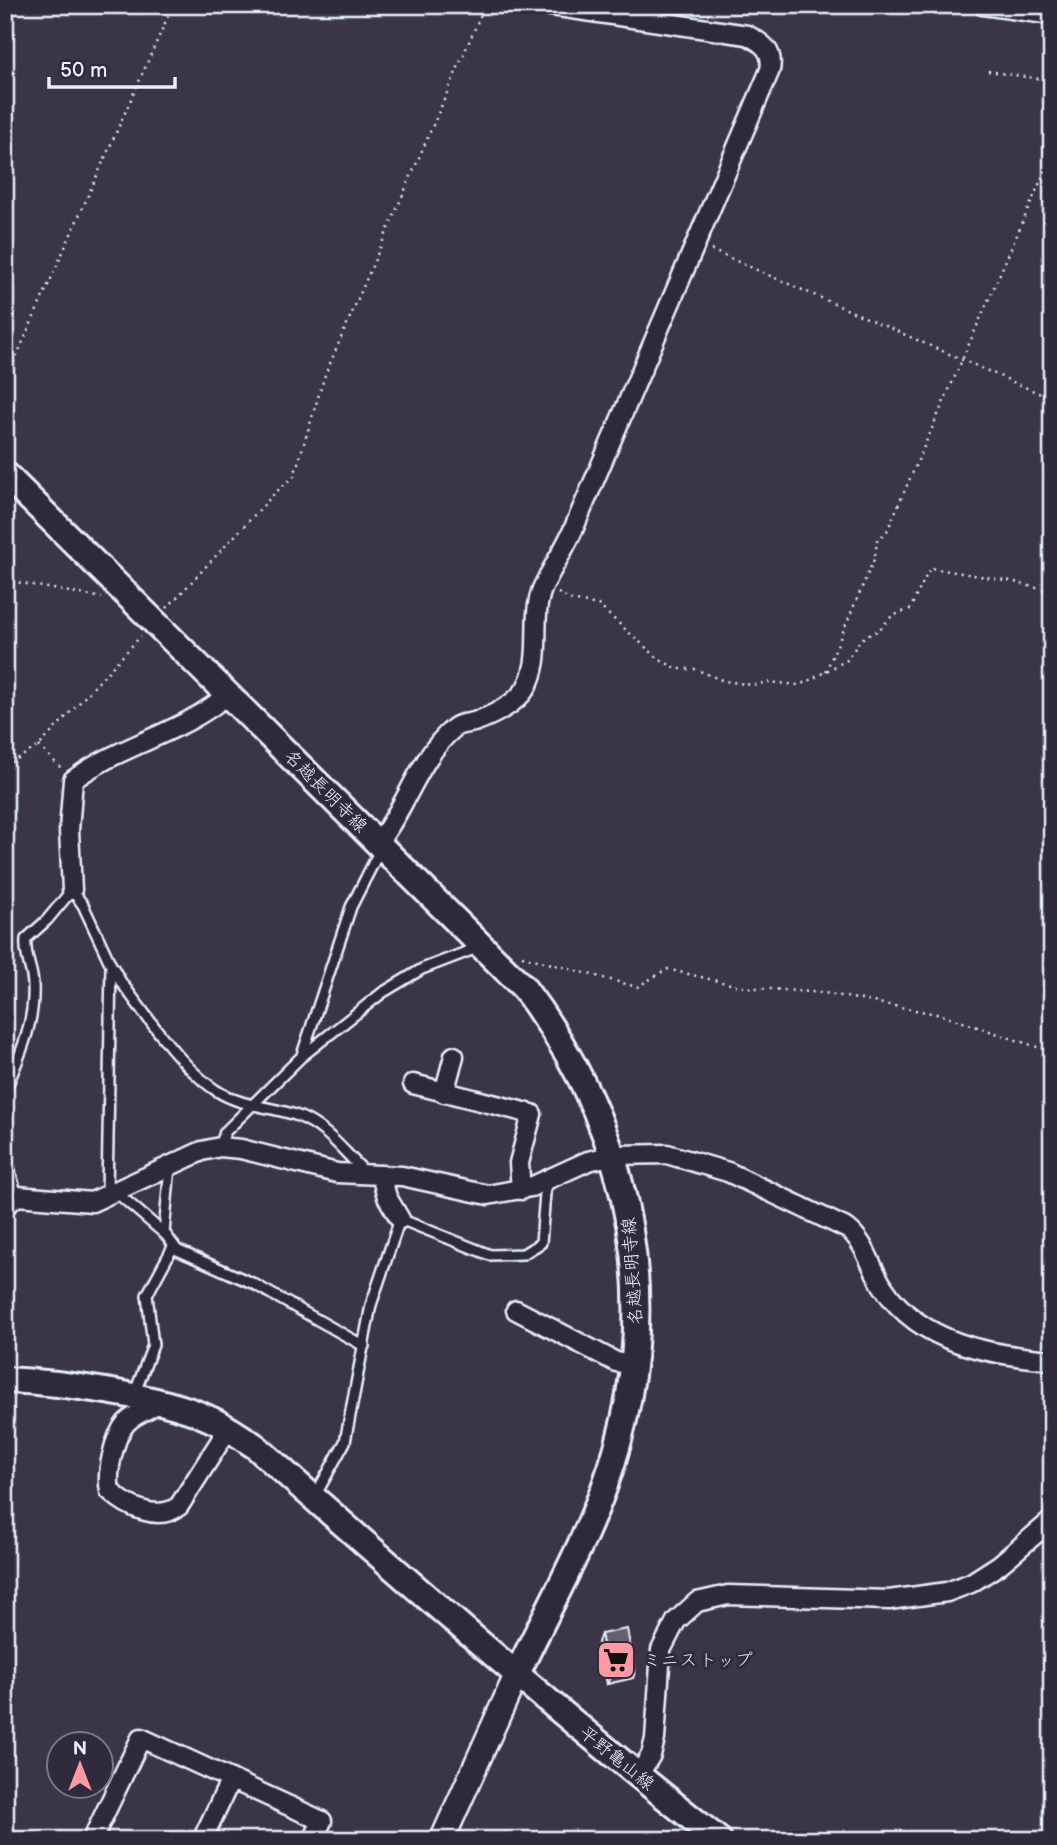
<svg xmlns="http://www.w3.org/2000/svg" width="1057" height="1845" font-family="'Balsamiq Sans','Klee One',sans-serif">
  <rect width="100%" height="100%" fill="#3a3648"/>
  <filter id="ink" filterUnits="userSpaceOnUse"><feTurbulence type="fractalNoise" baseFrequency=".0143" numOctaves="2"/><feDisplacementMap in="SourceGraphic" scale="14" xChannelSelector="R" yChannelSelector="G"/><feConvolveMatrix kernelMatrix="1 2 1 2 8 2 1 2 1" color-interpolation-filters="sRGB"/></filter>
  <g filter="url(#ink)">
    <g fill="none" stroke-linecap="round" stroke-linejoin="round">
      <defs>
        <path id="service" d="M 112,966 L 121,982 C 147,1016 181,1068 217,1091 C 242,1107 271,1106 298,1116 C 324,1126 341,1148 360,1167 L 359,1175
          M 302,1055 L 351,907 L 380,850
          M 5,1091 C 19,1057 35,1024 33,986 C 33,969 24,957 26,939 L 47,920 L 72,890 L 83,905 L 111,965 L 107,1194
          M 220,1147 L 225,1132 L 301,1057 L 382,993 L 422,969 L 477,948
          M 5,1154 L 17,1196
          M 116,1192 L 166,1235 L 177,1250 L 252,1283 L 364,1346
          M 164,1233 L 170,1166
          M 134,1395 L 153,1345 L 147,1295 L 173,1247
          M 315,1496 L 345,1442 L 371,1305 L 400,1219 L 490,1255 L 523,1254 L 541,1243 L 546,1181"/>
        <path id="minor" d="M 983,5 L 1052,15
          M 378,842 C 407,807 418,758 454,728 C 459,723 467,724 474,722 C 492,716 516,704 526,688 C 544,657 530,621 542,589 C 552,567 567,546 576,523 C 640,372 705,221 770,70 C 774,51 763,43 747,35 L 545,5
          M 72,890 L 69,830 L 73,780 C 121,744 184,733 228,694
          M 413,1084 L 532,1114 L 519,1163 L 521,1190
          M 444,1093 L 454,1056
          M 381,1175 L 387,1197 L 400,1219
          M 5,1206 L 17,1196 L 92,1202 L 202,1151 L 220,1147 L 241,1149 L 337,1173 L 402,1176 L 488,1195 L 531,1187 L 588,1161 L 614,1155 L 667,1154 L 728,1172 L 848,1229 C 866,1243 871,1269 884,1288 C 921,1344 991,1355 1052,1360
          M 516,1310 L 616,1362 L 633,1365
          M 159,1403 C 149,1409 134,1414 126,1423 C 114,1437 106,1473 110,1491 C 127,1507 158,1522 179,1506 L 228,1429
          M 638,1776 L 651,1755 L 655,1739 L 661,1650 L 676,1621 L 697,1602 L 728,1595 L 889,1600 L 947,1592 L 971,1583 L 999,1565 L 1052,1520
          M 92,1840 L 141,1738 L 322,1821 L 313,1840
          M 202,1840 L 231,1779"/>
        <path id="tertiary" d="M 442,1840 L 516,1676"/>
        <path id="secondary" d="M 5,474 L 523,987 C 635,1135 668,1312 604,1488 C 580,1553 545,1614 516,1676
          M 5,1380 C 58,1382 162,1396 208,1418 C 225,1425 240,1436 255,1446 C 407,1581 559,1714 719,1840"/>
      </defs>
      <!-- service casing -->
      <use href="#service" stroke="#e8f1f8" stroke-width="14"/>
      <!-- minor casing -->
      <use href="#minor" stroke="#e8f1f8" stroke-width="23"/>
      <!-- tertiary casing -->
      <use href="#tertiary" stroke="#e8f1f8" stroke-width="28"/>
      <!-- secondary casing -->
      <use href="#secondary" stroke="#e8f1f8" stroke-width="30"/>
      <!-- path -->
      <path stroke="#e8f1f8" stroke-width="2.5" stroke-dasharray="2 5" stroke-linecap="butt" d="M 988,71 L 1052,81
        M 711,250 L 1052,399
        M 5,382 L 173,5
        M 5,580 L 102,598
        M 558,593 L 571,600 L 598,605 L 660,660 L 678,669 L 695,669 L 724,681 L 752,685 L 768,682 L 799,685 L 808,681 L 847,660 L 861,639 L 879,630 L 892,616 L 910,609 L 930,568 L 1011,581 L 1052,592
        M 167,608 L 275,493 L 294,476 L 325,375 L 485,5
        M 826,671 L 875,557 L 877,541 L 887,531 L 1052,155
        M 39,746 L 61,768
        M 5,766 L 39,746 L 141,636
        M 522,956 L 637,987 L 667,969 L 743,987 L 825,993 L 942,1015 L 1052,1052"/>
      <!-- service -->
      <use href="#service" stroke="#2f2a3d" stroke-width="9"/>
      <!-- minor -->
      <use href="#minor" stroke="#2f2a3d" stroke-width="18"/>
      <!-- tertiary -->
      <use href="#tertiary" stroke="#2f2a3d" stroke-width="23"/>
      <!-- secondary -->
      <use href="#secondary" stroke="#2f2a3d" stroke-width="24"/>
    </g>
    <!-- wall -->
    <path fill="#555361" stroke="#e8f1f8" stroke-width="2" d="M 601,1634 L 635,1671 L 633,1678 L 607,1684 L 598,1642 Z"/>
    <!-- shaded-wall -->
    <path fill="#45444f" stroke="#e8f1f8" stroke-width="2" d="M 635,1671 L 633,1678 L 607,1684 L 610,1677 Z"/>
    <!-- building -->
    <path fill="#636171" stroke="#e8f1f8" stroke-width="2" d="M 627,1629 L 635,1671 L 610,1677 L 601,1634 Z"/>
  </g>
  <!-- icons -->
  <defs>
    <symbol id="supermarket-square" viewBox="-11 -11 22 22"><rect x="-9" y="-9" width="18" height="18" rx="4" fill="#ff9aa2" stroke="#2f2a3d"/><path d="M-6-5.5h2.5l.6 2H6L4.5 2H-2.5L-4.4-4H-6ZM-1.5 3.2a1.3 1.3 0 1 0 .1 0ZM3 3.2a1.3 1.3 0 1 0 .1 0Z" fill="#111"/></symbol>
  </defs>
  <g fill-rule="evenodd">
    <use href="#supermarket-square" x="594" y="1638" width="44" height="44"/>
  </g>
  <g text-anchor="middle" stroke-width="6" stroke-linejoin="round" paint-order="stroke">
    <!-- street labels -->
    <g font-size="18" fill="#e8f1f8" stroke="#2f2a3d">
      <text transform="translate(326 791) rotate(45)" y="6">名越長明寺線</text>
      <text transform="translate(632 1271) rotate(-94)" y="6">名越長明寺線</text>
      <text transform="translate(617 1758) rotate(39)" y="6">平野亀山線</text>
    </g>
    <!-- poi labels -->
    <g font-size="18" fill="#e8f1f8" stroke="#2f2a3d" text-anchor="start">
      <text x="643" y="1666">ミニストップ</text>
    </g>
  </g>
  <!-- margin -->
  <rect width="1057" height="1845" fill="none" stroke="#2f2a3d" stroke-width="28"/>
  <rect x="14" y="14" width="1029" height="1817" fill="none" stroke="#e8f1f8" stroke-width="2.5" filter="url(#ink)"/>
  <!-- north arrow -->
  <g transform="translate(80 1765)"><circle r="33" fill="#2f2a3d" stroke="#797a88" stroke-width="2"/>
  <path d="M0-5L12 26L0 18L-12 26Z" fill="#ff9aa2"/>
  <text y="-10" font-size="19" font-weight="bold" text-anchor="middle" fill="#e8f1f8">N</text>
  </g>
  <!-- scale -->
  <path d="M49 77v10h126v-10" fill="none" stroke="#e8f1f8" stroke-width="3.5"/>
  <text x="60" y="77" font-size="21" fill="#e8f1f8" stroke="#2f2a3d" stroke-width="5" paint-order="stroke">50 m</text>
</svg>
